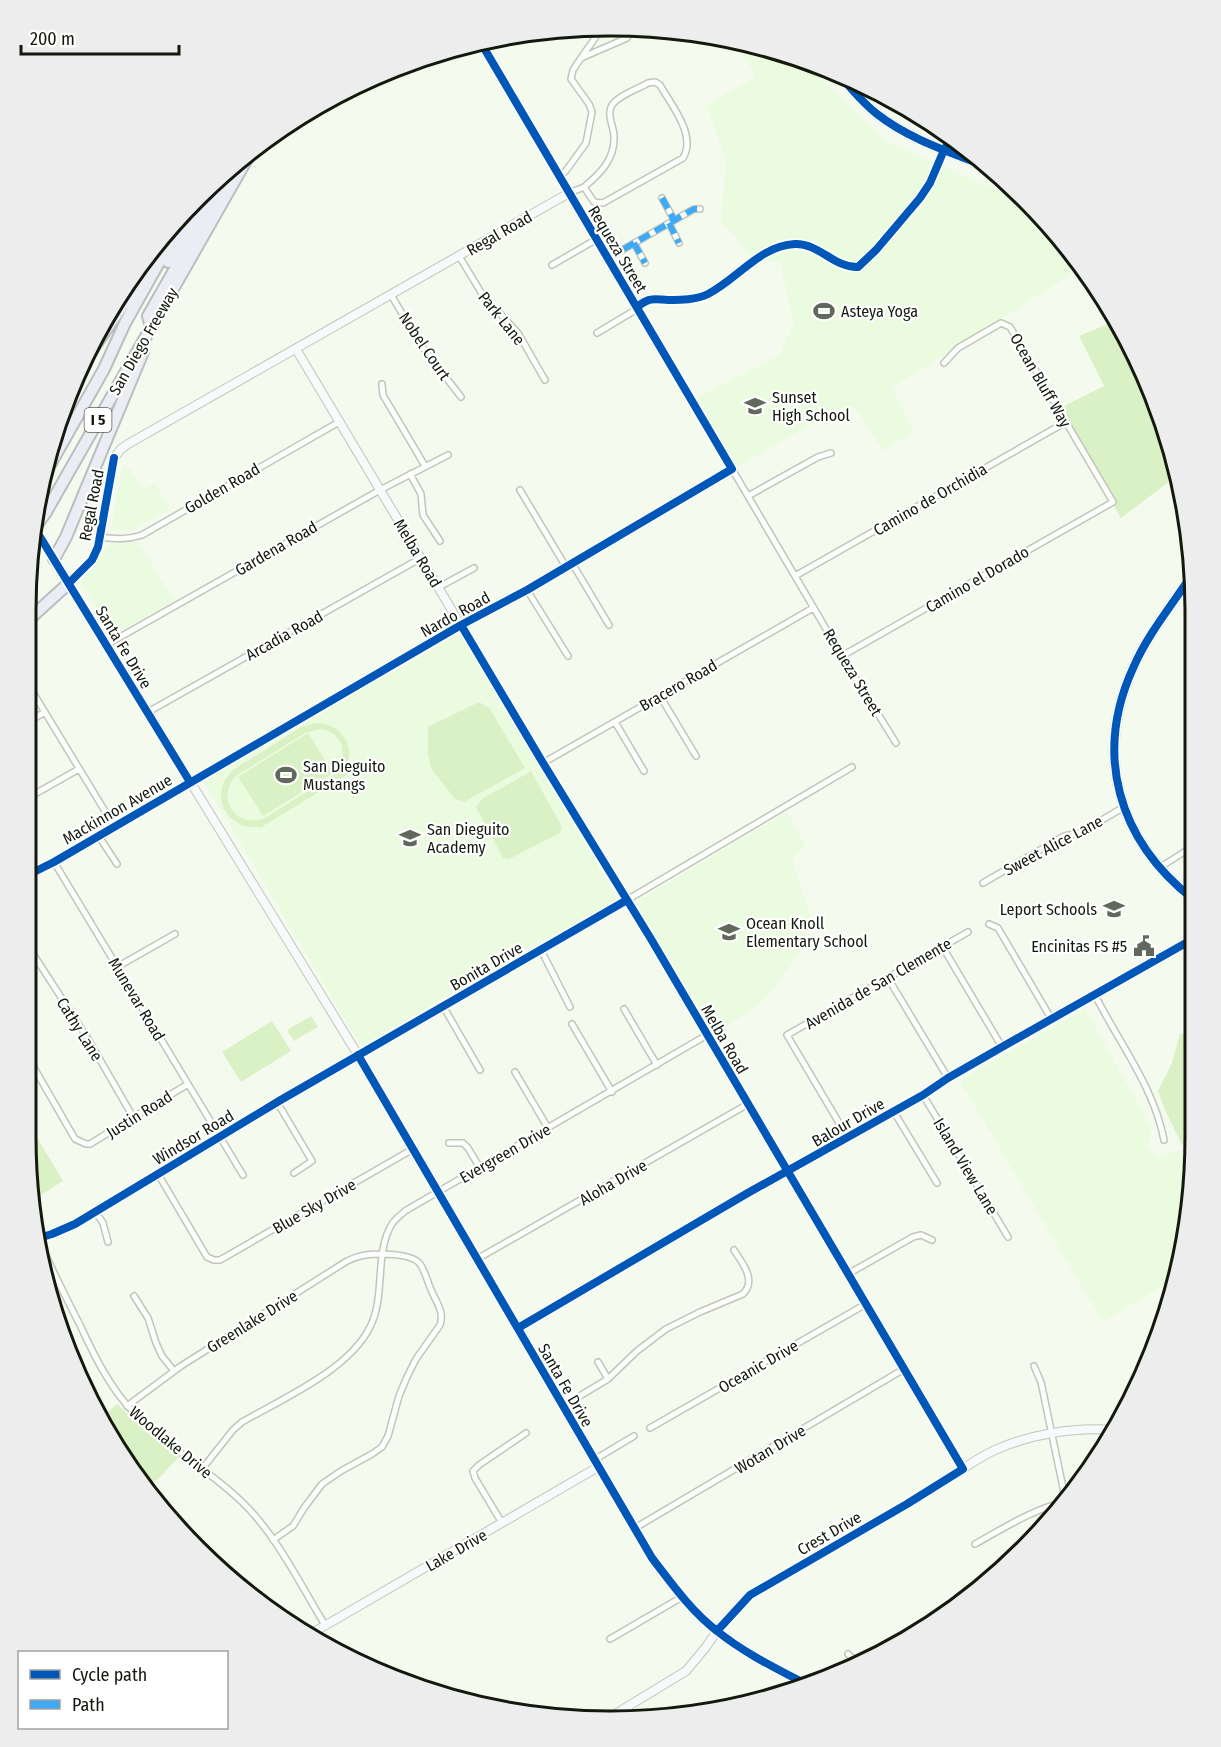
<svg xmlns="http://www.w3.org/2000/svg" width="1221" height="1747" font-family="'Fira Sans Condensed',sans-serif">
  <rect width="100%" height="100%" fill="#f4faee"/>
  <!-- built -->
  <path fill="#ebfbdf" d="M 736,41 L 762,45 L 816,66 L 821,79 L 887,142 L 1027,203 L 1050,225 L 1078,266 L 1077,270 L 892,388 L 914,431 L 883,451 L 854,406 L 818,420 L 736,468 L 696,399 L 778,356 L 794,325 L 780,262 L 755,259 L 730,231 L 721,223 L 726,159 L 706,105 L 756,77 Z
    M 122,466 L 129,467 L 143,490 L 155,483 L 170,509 L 133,529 L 116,531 L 111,529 Z
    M 138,542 L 175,602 L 118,632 L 111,633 L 80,582 L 99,561 L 107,545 Z
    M 457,635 L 462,636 L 497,693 L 616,895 L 615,901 L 504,962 L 366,1044 L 359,1043 L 203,780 Z
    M 787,812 L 805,845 L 792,860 L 810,915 L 801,950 L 771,992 L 748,1013 L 713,1033 L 635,903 Z
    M 1085,1009 L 1152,1129 L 1147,1147 L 1159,1157 L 1184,1149 L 1194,1144 L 1194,1174 L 1177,1277 L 1103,1322 L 960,1081 Z"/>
  <!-- green -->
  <path fill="#daf1c6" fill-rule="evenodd" d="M 1115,321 L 1135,352 L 1174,478 L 1121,518 L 1058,409 L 1104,386 L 1079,336 Z
    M 477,703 L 481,703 L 490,709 L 525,768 L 464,802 L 455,799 L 431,768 L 428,753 L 428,727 Z
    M 316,723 C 339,723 354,742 348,765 L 353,771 L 260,828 L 259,827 C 223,830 207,789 236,768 L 301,727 ZM 320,729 L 328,731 L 335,735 L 342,745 L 343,757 L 340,768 L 332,776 L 263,819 C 234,827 216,797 236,776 L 305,733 Z
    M 308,733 L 333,773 L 263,816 L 238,777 Z
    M 531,771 L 562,827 L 560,833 L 509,859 L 503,858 L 476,807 L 482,799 Z
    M 311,1016 L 318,1027 L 294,1041 L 287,1030 Z
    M 272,1021 L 291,1051 L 241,1082 L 222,1052 Z
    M 1180,1034 L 1193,1035 L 1194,1139 L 1182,1145 L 1164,1108 L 1158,1091 L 1172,1063 Z
    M 26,1119 L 63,1181 L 34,1199 L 26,1137 Z
    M 117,1404 L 146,1431 L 179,1457 L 157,1480 L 146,1486 L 124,1461 L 103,1414 L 105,1415 Z"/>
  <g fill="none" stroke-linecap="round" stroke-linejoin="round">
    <defs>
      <path id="street" d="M 602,28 L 581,58 L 627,38 L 630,33 L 628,27
        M 536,30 L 549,36 L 553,34
        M 484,49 L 506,37
        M 655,82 L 660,85 C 671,105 697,135 683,158 L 603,203 L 594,202 L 584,187 C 600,174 615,159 614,137 C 614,126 606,115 612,105 C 619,95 638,89 648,83 Z
        M 559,176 L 565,172 L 586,143 L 592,112 L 589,104 L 571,79 L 573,70 L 581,58
        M 569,193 L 584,187
        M 662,198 L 674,220
        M 669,223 L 679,243
        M 634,243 L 645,263
        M 459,256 L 482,294 L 518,333 L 545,380
        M 608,258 L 694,209 L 700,209
        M 552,265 L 597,239
        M 391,295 L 421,345 L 461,397
        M 597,333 L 632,312 L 637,307
        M 382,384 L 383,395 L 425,466
        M 732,469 L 842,656 L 896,743
        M 410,474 L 421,494 L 423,515 L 440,541
        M 520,490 L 566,567
        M 748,496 L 818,457 L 831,453
        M 100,537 C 115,539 127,540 142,535 L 339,422
        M 572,563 L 609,625
        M 795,576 L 1066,422
        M 439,587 L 474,568
        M 527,590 L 568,656
        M 106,645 L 380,490 L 448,455
        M 842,656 L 1113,502 L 1010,327 L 1001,323 L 958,348 L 944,363
        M 26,681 L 114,826
        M 660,696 L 696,756
        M 148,712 L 421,558
        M 615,722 L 644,771
        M 26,723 L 45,712
        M 543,763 L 813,608
        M 26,799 L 79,769
        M 98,835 L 117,864
        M 54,862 L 243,1175
        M 1159,868 L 1192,847
        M 983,883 L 1064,836 L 1080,833 L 1124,807
        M 627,900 L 852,767
        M 989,924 L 998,928 L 1052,1020
        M 26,943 L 88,1039 L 133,1117
        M 942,946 L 1002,1047
        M 541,950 L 570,1007
        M 117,967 L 175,934
        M 888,978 L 948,1078
        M 1095,995 C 1119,1043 1154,1087 1164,1140
        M 443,1006 L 480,1070
        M 624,1009 L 657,1065
        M 572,1024 L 612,1092
        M 26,1054 L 75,1139 L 86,1144 L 90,1144 L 188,1084
        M 515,1072 L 548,1128
        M 923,1095 L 1008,1237
        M 277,1102 L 312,1161 L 294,1173
        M 894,1112 L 937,1183
        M 848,1138 L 787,1035 L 968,932
        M 449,1143 L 463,1143 L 468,1148 L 480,1168
        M 158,1174 L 207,1257 L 214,1260 L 220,1260 L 413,1149
        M 95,1211 L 103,1223 L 108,1242
        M 40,1243 C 53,1271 66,1298 80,1325 C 93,1353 106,1380 126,1404 C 156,1441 206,1467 241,1501 C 276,1534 300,1584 325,1625
        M 477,1259 L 748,1104
        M 848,1274 L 913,1237 L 921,1235 L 932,1240
        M 134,1296 L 148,1318 L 156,1343 L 162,1356 L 174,1371
        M 598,1362 L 608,1379
        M 1034,1366 L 1041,1382 L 1066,1502
        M 1137,1392 L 1137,1391
        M 127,1406 L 181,1366 L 347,1261 C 353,1258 359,1256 365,1255 C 378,1253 412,1253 420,1264 C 426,1272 428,1285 433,1294 C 438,1305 444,1313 440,1325 L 416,1359 L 407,1377 L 399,1396 L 388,1436 L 382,1447 L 372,1454 L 341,1471 L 322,1484 L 304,1508 L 293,1526 L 273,1540
        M 563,1406 L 608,1379 L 637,1351 L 666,1329 L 700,1312 L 743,1294 C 757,1280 742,1263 734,1250
        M 650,1428 L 866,1304
        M 594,1460 L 634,1436
        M 202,1469 L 233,1430 L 242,1422 C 282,1399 349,1370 370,1327 C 386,1296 374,1253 392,1224 C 395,1219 401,1215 405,1211 L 707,1035
        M 502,1523 L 475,1478 L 473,1471 L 479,1465 L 526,1433
        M 635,1528 L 904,1369
        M 975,1544 C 1004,1528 1033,1509 1065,1502
        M 717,1631 L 750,1595 L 907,1504 L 963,1469
        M 610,1639 L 682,1597
        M 848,1654 L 859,1664"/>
      <path id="secondary" d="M 637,307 C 641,304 645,301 649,300 C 655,298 662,300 668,300 C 681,300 696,300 708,294 C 738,279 759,246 795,244 C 819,243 834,268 858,267 L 876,250 L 920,198 L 930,183 L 944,150 L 952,137
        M 296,349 L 543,763 L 651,939 L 963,1469 C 973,1462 984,1455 995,1450 C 1031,1434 1074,1427 1113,1430
        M 34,527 L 358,1055 L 652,1558 C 672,1584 691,1611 717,1631 C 743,1652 773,1667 802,1682
        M 78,574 L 92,560 L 98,547 L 114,458 L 121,449 L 128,444 L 569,193
        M 26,876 L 54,862 L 461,625 L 527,590 L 732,469 L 481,43
        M 39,1238 L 52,1234 L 75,1224 L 279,1101 L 627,900
        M 518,1328 L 746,1194 L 923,1095 L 948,1078 L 1002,1047 L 1193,939
        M 314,1632 L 598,1467
        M 612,1716 L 686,1671 L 706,1647 L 717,1631"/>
      <path id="primary" d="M 839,74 C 851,89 863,103 877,114 C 910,140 953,153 990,168
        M 1191,576 C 1172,605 1148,634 1134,666 C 1093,754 1118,840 1193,899"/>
      <path id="highway" d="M 168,262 L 210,187
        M 151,327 L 148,316 L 235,164
        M 92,350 L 145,274 L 151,270
        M 47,470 L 104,369 L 125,323 L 189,209
        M 46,512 L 251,152
        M 54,559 L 66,537 L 143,352
        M 26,622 L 69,583"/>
    </defs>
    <!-- street casing -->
    <use href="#street" stroke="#c0c6ba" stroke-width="8"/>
    <!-- secondary casing -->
    <use href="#secondary" stroke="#c0c6ba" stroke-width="10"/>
    <!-- primary casing -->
    <use href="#primary" stroke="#bbbec0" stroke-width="11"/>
    <!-- highway casing -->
    <use href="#highway" stroke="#bbbec0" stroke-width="14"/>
    <!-- street -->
    <use href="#street" stroke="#fdfefc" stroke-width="5"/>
    <!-- secondary -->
    <use href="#secondary" stroke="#f8f9fa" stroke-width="8"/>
    <!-- primary -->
    <use href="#primary" stroke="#f3f4f6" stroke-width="8"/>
    <!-- highway -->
    <use href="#highway" stroke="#ecedf4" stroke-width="10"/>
    <defs>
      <path id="highway-bridge" d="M 34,529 L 46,512"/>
    </defs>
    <!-- highway-bridge casing -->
    <use href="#highway-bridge" stroke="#bbbec0" stroke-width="14" stroke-linecap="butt"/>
    <!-- highway-bridge -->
    <use href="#highway-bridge" stroke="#ecedf4" stroke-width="10"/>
    <!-- quiet -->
    <path stroke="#3fa9f5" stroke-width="6" stroke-dasharray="12 6" stroke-linecap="butt" d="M 662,198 L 674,220
      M 669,223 L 679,243
      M 634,243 L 645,263
      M 608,258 L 694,209 L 700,209"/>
    <defs>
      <path id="cycleway" d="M 839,74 C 851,89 863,103 877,114 C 910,140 953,153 990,168
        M 637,307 C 641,304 645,301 649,300 C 655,298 662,300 668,300 C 681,300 696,300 708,294 C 738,279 759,246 795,244 C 819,243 834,268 858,267 L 876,250 L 920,198 L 930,183 L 944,150 L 952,137
        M 34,527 L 190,782
        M 1191,576 C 1172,605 1148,634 1134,666 C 1093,754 1118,840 1193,899
        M 69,583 L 92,560 L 98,547 L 114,458
        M 461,625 L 543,763 L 651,939 L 963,1469 L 907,1504 L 750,1595 L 717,1631
        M 26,876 L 54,862 L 461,625 L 527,590 L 732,469 L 481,43
        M 358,1055 L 652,1558 C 672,1584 691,1611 717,1631 C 743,1652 773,1667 802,1682
        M 39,1238 L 52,1234 L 75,1224 L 279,1101 L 627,900
        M 518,1328 L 746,1194 L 923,1095 L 948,1078 L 1002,1047 L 1193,939"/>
    </defs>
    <!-- cycleway casing -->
    <use href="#cycleway" stroke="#fff" stroke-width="11"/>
    <!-- cycleway -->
    <use href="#cycleway" stroke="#0057b8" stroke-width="8"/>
  </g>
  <!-- icons -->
  <defs>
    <symbol id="stadium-bare" viewBox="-9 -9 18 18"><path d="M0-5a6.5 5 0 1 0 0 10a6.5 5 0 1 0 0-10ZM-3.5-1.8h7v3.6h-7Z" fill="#62685c" stroke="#fff" stroke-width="2.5" paint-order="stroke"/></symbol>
    <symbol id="school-bare" viewBox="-9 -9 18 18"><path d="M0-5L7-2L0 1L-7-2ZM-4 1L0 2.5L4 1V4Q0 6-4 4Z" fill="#62685c" stroke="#fff" stroke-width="2.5" paint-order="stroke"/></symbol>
    <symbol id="civic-bare" viewBox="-9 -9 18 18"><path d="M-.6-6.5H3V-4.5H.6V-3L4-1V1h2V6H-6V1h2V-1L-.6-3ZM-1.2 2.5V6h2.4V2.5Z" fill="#62685c" stroke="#fff" stroke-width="2.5" paint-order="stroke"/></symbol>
  </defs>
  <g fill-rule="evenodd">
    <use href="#stadium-bare" x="809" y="296" width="30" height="30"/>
    <use href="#school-bare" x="740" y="391" width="30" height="30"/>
    <use href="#stadium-bare" x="271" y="760" width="30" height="30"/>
    <use href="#school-bare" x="395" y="823" width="30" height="30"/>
    <use href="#school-bare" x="1099" y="894" width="30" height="30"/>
    <use href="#school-bare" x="714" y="917" width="30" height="30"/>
    <use href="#civic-bare" x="1129" y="931" width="30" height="30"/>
  </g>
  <g text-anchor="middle" stroke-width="4.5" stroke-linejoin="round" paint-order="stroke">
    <!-- shield labels -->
    <rect fill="#fff" stroke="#5a5e56" stroke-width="1.5" x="84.5" y="408" width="27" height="24" rx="4.5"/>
    <g font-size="15" font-weight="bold" fill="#13190d">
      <text x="98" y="425">I 5</text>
    </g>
    <!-- street labels -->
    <g font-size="16" fill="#13190d" stroke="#fff">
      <text transform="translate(499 233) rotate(-30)" y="6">Regal Road</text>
      <text transform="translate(618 249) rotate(59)" y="6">Requeza Street</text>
      <text transform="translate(502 318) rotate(51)" y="6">Park Lane</text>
      <text transform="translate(143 341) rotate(-60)" y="6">San Diego Freeway</text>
      <text transform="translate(425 346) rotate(56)" y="6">Nobel Court</text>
      <text transform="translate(1041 380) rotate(60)" y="6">Ocean Bluff Way</text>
      <text transform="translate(222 488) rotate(-30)" y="6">Golden Road</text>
      <text transform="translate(930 499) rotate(-30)" y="6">Camino de Orchidia</text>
      <text transform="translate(91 505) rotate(-79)" y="6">Regal Road</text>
      <text transform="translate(276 548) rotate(-30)" y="6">Gardena Road</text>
      <text transform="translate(418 553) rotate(59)" y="6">Melba Road</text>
      <text transform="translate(977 579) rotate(-30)" y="6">Camino el Dorado</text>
      <text transform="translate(455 614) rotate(-29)" y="6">Nardo Road</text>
      <text transform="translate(284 635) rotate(-29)" y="6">Arcadia Road</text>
      <text transform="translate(124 647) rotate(59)" y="6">Santa Fe Drive</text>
      <text transform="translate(853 672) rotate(59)" y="6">Requeza Street</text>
      <text transform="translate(678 685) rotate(-30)" y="6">Bracero Road</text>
      <text transform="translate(117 809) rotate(-30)" y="6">Mackinnon Avenue</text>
      <text transform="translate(1053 845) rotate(-28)" y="6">Sweet Alice Lane</text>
      <text transform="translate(486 966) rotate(-30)" y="6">Bonita Drive</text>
      <text transform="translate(878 983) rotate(-30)" y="6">Avenida de San Clemente</text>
      <text transform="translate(137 999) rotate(59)" y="6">Munevar Road</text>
      <text transform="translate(80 1029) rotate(58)" y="6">Cathy Lane</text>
      <text transform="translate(725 1039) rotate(60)" y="6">Melba Road</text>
      <text transform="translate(139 1114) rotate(-32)" y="6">Justin Road</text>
      <text transform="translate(848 1122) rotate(-30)" y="6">Balour Drive</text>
      <text transform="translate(193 1137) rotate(-31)" y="6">Windsor Road</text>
      <text transform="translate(505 1153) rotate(-30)" y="6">Evergreen Drive</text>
      <text transform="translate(966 1166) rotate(59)" y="6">Island View Lane</text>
      <text transform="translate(613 1182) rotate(-30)" y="6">Aloha Drive</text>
      <text transform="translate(314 1206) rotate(-30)" y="6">Blue Sky Drive</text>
      <text transform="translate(252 1321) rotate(-32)" y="6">Greenlake Drive</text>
      <text transform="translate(758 1366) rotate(-30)" y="6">Oceanic Drive</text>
      <text transform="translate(566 1385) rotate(60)" y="6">Santa Fe Drive</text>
      <text transform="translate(171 1442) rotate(40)" y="6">Woodlake Drive</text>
      <text transform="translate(770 1449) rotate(-31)" y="6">Wotan Drive</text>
      <text transform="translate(829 1533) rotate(-30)" y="6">Crest Drive</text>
      <text transform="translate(456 1550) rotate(-30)" y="6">Lake Drive</text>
    </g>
    <!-- poi labels -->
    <g font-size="16" fill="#13190d" stroke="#fff" text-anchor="start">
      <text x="841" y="317">Asteya Yoga</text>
      <text x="772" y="403">Sunset<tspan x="772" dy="18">High School</tspan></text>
      <text x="303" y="772">San Dieguito<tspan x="303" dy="18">Mustangs</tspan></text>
      <text x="427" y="835">San Dieguito<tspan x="427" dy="18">Academy</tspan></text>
      <text x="1097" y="915" text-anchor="end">Leport Schools</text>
      <text x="746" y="929">Ocean Knoll<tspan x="746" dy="18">Elementary School</tspan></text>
      <text x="1127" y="952" text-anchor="end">Encinitas FS #5</text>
    </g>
  </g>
  <!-- crop -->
  <path d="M0 0H1221V1747H0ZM610 36H611A574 574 0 0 1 1185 610V1137A574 574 0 0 1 611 1711H610A574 574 0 0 1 36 1137V610A574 574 0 0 1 610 36Z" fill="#ecedec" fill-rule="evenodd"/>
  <path fill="none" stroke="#13190d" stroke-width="3" d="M610 36H611A574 574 0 0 1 1185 610V1137A574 574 0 0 1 611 1711H610A574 574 0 0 1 36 1137V610A574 574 0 0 1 610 36Z"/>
  <!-- legend -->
  <rect x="18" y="1651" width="210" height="78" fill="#ffffff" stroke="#a1a39e" stroke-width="1.5"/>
  <rect x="30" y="1670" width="30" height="9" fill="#0057b8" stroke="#a1a39e" stroke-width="1.5"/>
  <text x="72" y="1681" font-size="18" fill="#13190d">Cycle path</text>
  <rect x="30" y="1700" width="30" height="9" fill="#3fa9f5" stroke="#a1a39e" stroke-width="1.5"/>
  <text x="72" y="1711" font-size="18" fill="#13190d">Path</text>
  <!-- scale -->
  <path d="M21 45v9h158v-9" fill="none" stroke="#13190d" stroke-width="3"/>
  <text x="30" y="45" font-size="18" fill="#13190d" stroke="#ffffff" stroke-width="4.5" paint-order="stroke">200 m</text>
</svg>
